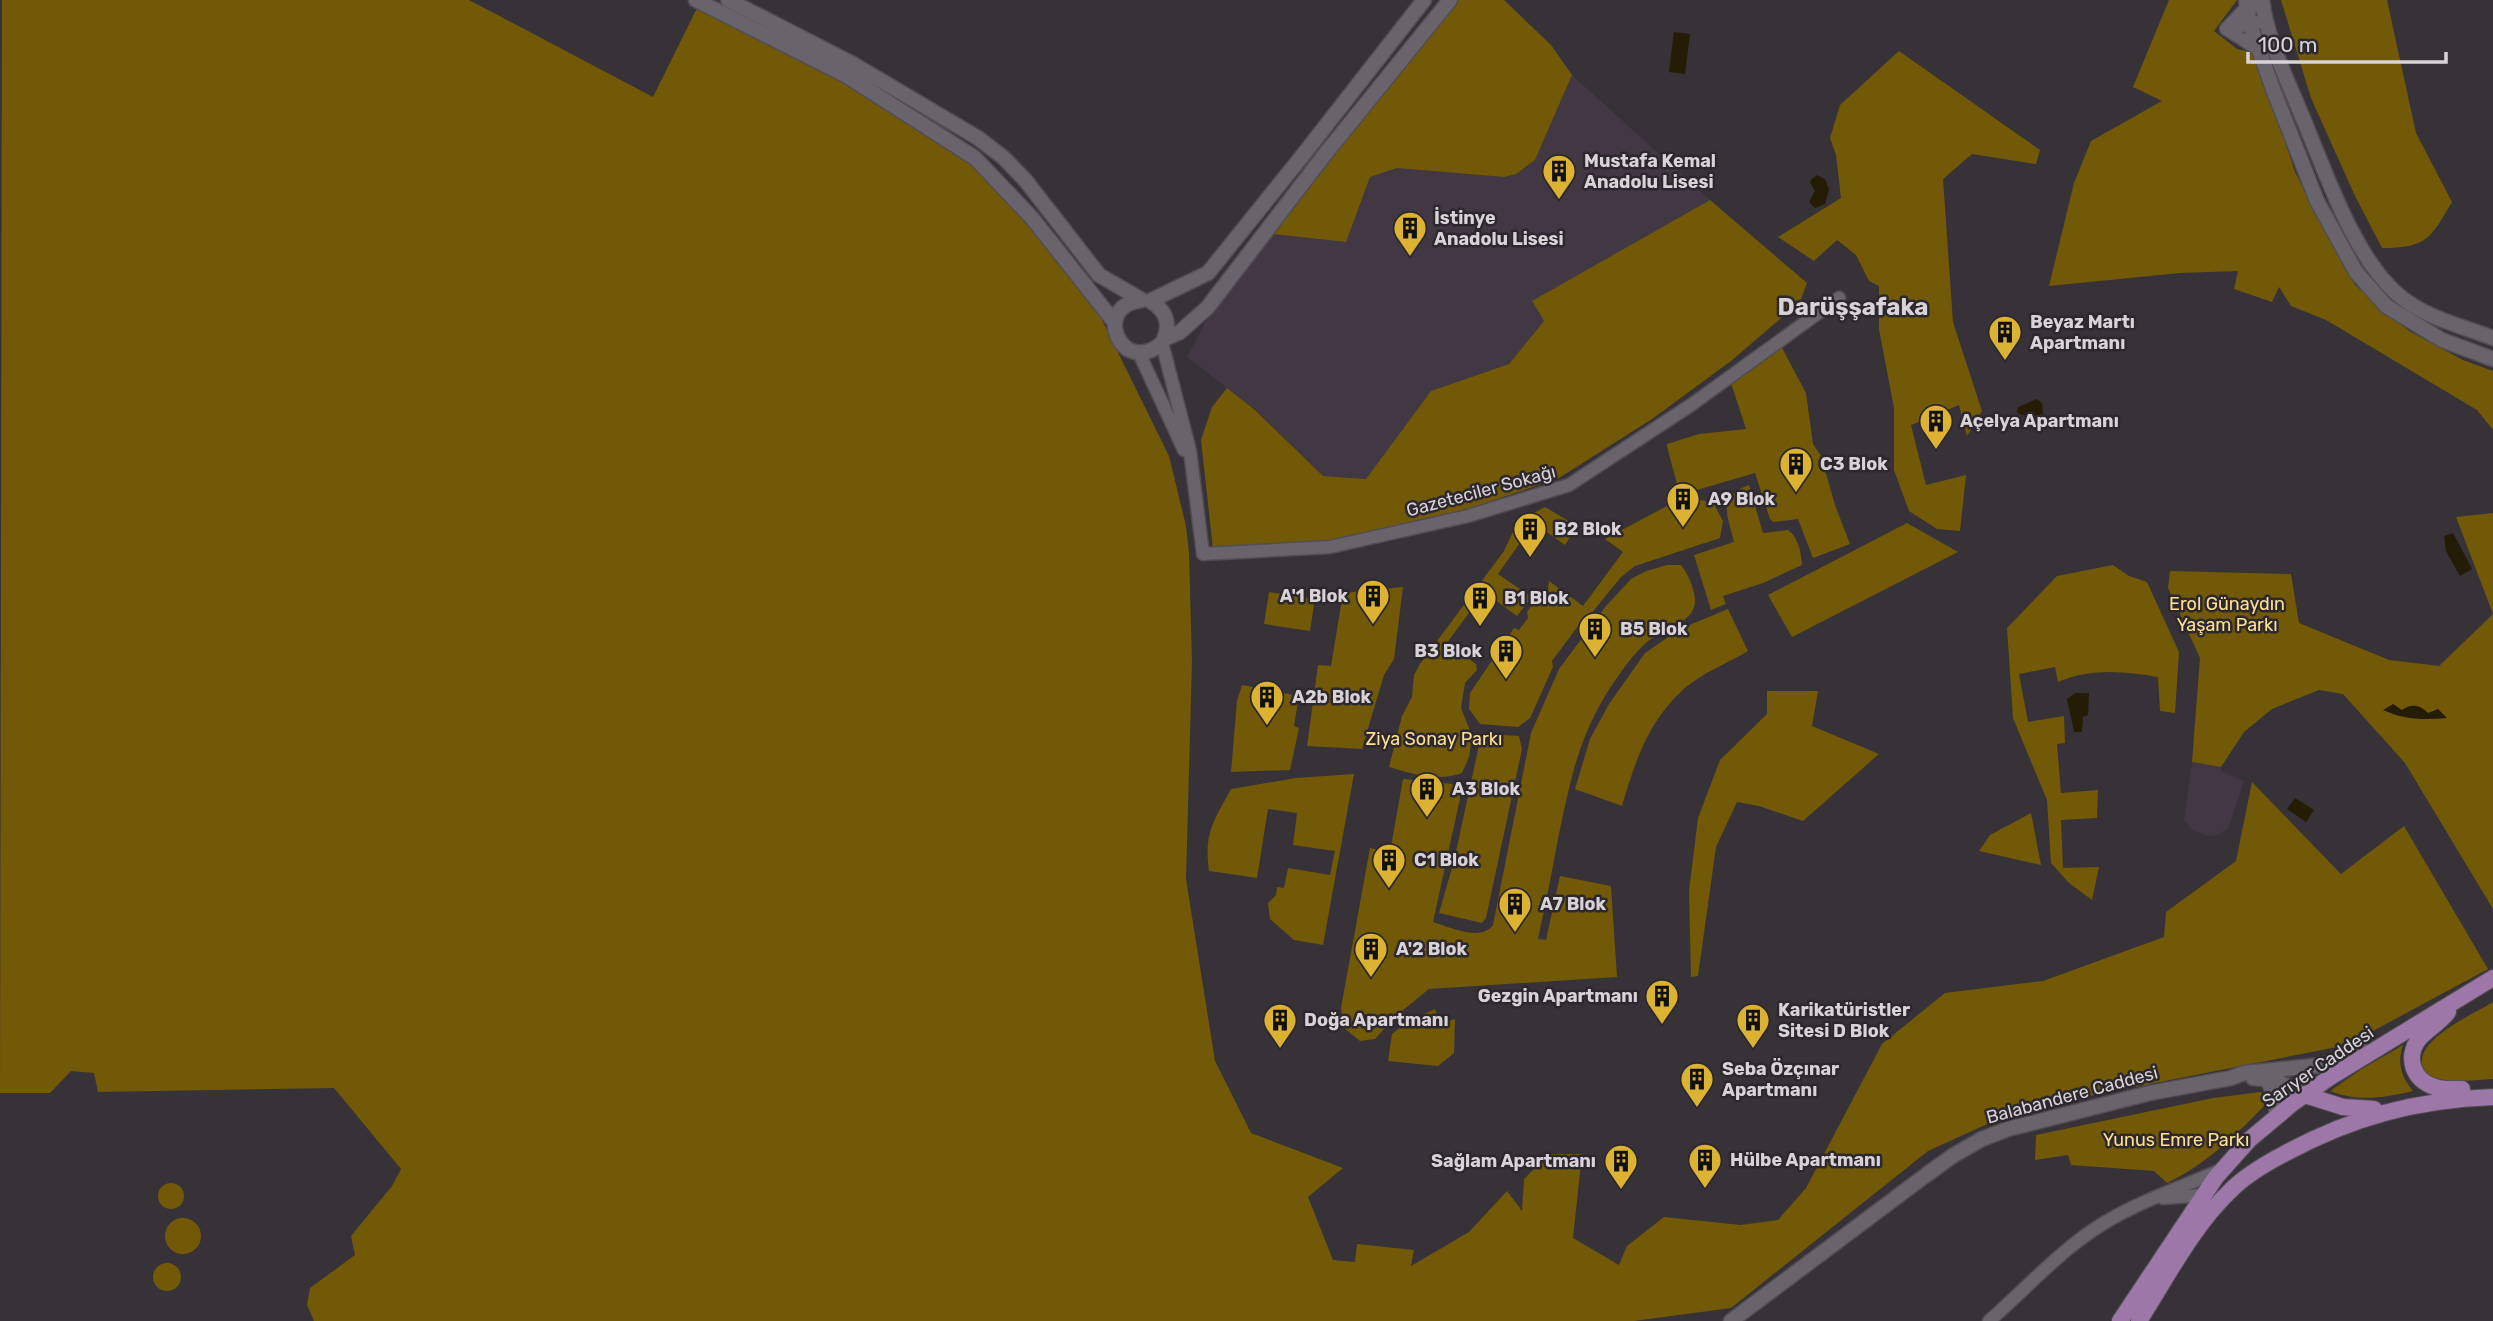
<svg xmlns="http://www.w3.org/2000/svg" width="2493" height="1321" font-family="Rubik,sans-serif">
  <rect width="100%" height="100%" fill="#363238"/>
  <!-- built -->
  <path fill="#413843" d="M 1572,75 L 1710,200 L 1533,301 L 1544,321 L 1509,364 L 1431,391 L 1366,479 L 1323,476 L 1256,410 L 1187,357 L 1212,310 L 1273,234 L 1345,242 L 1370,177 L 1398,168 L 1504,177 L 1516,174 L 1535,160 Z
    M 2192,762 L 2221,767 L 2221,771 L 2244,781 L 2228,829 L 2216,835 L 2207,836 L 2193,830 L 2184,820 Z"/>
  <!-- green -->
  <path fill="#725907" d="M 2,0 L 469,0 L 653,97 L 698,6 L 804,55 L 975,158 L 1030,221 L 1099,314 L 1169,456 L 1186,526 L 1189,553 L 1192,661 L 1186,879 L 1215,1061 L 1251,1133 L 1343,1168 L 1308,1197 L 1333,1260 L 1355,1262 L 1357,1244 L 1414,1250 L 1411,1266 L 1469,1232 L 1507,1191 L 1522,1211 L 1524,1179 L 1549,1154 L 1582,1154 L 1573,1238 L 1619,1265 L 1627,1246 L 1664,1217 L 1741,1225 L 1778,1220 L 1806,1188 L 1882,1044 L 1945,993 L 2043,981 L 2164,937 L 2166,912 L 2236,861 L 2252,782 L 2341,874 L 2404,826 L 2488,969 L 2347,1045 L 2018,1110 L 1928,1151 L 1731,1308 L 1634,1321 L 314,1321 L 307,1305 L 310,1288 L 355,1255 L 351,1236 L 392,1186 L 401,1169 L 334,1088 L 98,1092 L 94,1073 L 71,1071 L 50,1093 L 0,1093 Z
    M 1458,0 L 1504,0 L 1551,45 L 1572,75 L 1535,160 L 1516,174 L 1504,177 L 1397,168 L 1370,177 L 1346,242 L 1273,234 L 1351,123 Z
    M 2169,0 L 2237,0 L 2214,31 L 2237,49 L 2256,53 L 2295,172 L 2355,285 L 2409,331 L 2463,360 L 2493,371 L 2493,430 L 2477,410 L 2326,320 L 2291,306 L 2279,287 L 2272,302 L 2234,289 L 2238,271 L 2180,273 L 2049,286 L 2074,183 L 2091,141 L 2162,101 L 2133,87 Z
    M 2281,0 L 2387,0 L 2416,133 L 2452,202 C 2431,238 2427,248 2382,248 L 2355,196 L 2311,98 Z
    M 1899,51 L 2040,150 L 2036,164 L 1972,154 L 1943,179 L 1953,322 L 1982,411 L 1967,436 L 1959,405 L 1911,425 L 1926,485 L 1966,475 L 1960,531 L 1937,529 L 1909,511 L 1894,470 L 1894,408 L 1879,329 L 1879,286 L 1869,281 L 1856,255 L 1837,240 L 1814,261 L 1778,237 L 1841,198 L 1836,155 L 1830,138 L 1840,105 Z
    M 1710,200 L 1807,283 L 1800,302 L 1731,361 L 1652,419 L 1559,478 L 1465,510 L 1340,540 L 1213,549 L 1201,440 L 1212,407 L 1227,388 L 1255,410 L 1323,476 L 1366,479 L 1431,391 L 1509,364 L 1544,321 L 1532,301 Z
    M 1781,346 L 1806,393 L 1813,444 L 1821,456 L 1835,505 L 1850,544 L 1813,558 L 1798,519 L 1773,522 L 1770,519 L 1755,473 L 1690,492 L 1678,488 L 1668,450 L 1667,444 L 1699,434 L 1746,429 L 1731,383 Z
    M 1749,485 L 1763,533 L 1788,530 C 1799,538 1801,553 1802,565 L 1763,583 L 1723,596 L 1726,604 L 1711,610 L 1694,555 L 1734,542 C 1728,516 1716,497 1749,485 Z
    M 1680,499 L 1698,499 L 1714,504 L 1723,521 L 1720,538 L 1635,566 L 1621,577 L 1590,615 L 1584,618 L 1552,661 L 1553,667 L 1530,718 L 1518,727 L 1480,724 L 1469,709 L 1470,693 L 1514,628 L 1519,630 L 1528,618 L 1527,612 L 1533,603 L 1539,602 L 1548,589 L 1549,581 L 1583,606 L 1623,552 L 1605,539 Z
    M 1545,507 L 1577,526 L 1565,545 L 1534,523 L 1498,574 L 1532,597 L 1517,616 L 1484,592 L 1447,643 L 1476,664 L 1477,670 L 1465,683 L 1461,708 L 1472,736 L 1469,757 L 1462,773 C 1439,782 1412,774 1389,767 L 1402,716 L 1412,697 L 1414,675 L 1420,664 L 1504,551 L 1518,521 Z
    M 2493,513 L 2493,909 L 2405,763 L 2343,694 L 2319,690 L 2272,709 L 2244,732 L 2221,767 L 2192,762 L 2200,658 L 2168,588 L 2170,571 L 2291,574 L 2299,623 L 2389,660 L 2439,666 L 2493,614 L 2456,517 Z
    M 1907,523 L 1958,552 L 1792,637 L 1768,595 Z
    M 1667,565 L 1681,565 C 1687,573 1692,583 1694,593 C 1702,622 1664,628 1647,642 C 1633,654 1620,673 1610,688 C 1578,738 1570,782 1558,839 C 1552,872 1545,906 1538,939 L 1546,940 L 1560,876 L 1611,886 L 1617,977 L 1429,989 L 1396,1016 L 1375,1039 L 1360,1041 L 1344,1028 L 1341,1008 L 1370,848 L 1390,852 L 1403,779 L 1452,784 L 1461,794 L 1433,922 C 1450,927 1480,942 1493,925 L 1531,733 L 1559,669 L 1606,606 L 1631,579 L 1646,571 Z
    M 2113,565 L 2129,576 L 2147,582 L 2179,652 L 2175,713 L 2160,711 L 2158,677 C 2123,671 2091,668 2058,682 L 2055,667 L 2019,674 L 2028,722 L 2064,716 L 2065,743 L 2057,744 L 2061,793 L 2098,790 L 2097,818 L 2061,820 L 2063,868 L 2099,867 L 2092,900 L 2069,883 L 2051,863 L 2047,800 L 2013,718 L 2007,628 L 2057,576 Z
    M 1403,587 L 1394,659 L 1384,675 L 1362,749 L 1307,746 L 1318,665 L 1331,666 L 1343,593 Z
    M 1269,592 L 1315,599 L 1310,631 L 1264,624 Z
    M 1728,609 L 1748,651 C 1728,663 1703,673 1686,687 C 1648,721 1636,759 1622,806 L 1575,789 L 1590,739 L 1609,704 L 1645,653 L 1680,629 Z
    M 1242,685 L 1299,696 L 1294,726 L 1299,728 L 1290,770 L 1231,772 L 1237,701 Z
    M 1767,691 L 1818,691 L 1812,726 L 1879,754 L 1803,821 L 1759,806 L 1737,802 L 1716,847 L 1698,976 L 1691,977 L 1689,891 L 1698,818 L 1720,760 L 1767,714 Z
    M 1490,734 L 1519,736 L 1522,749 L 1486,918 L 1482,923 L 1439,913 L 1454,861 L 1479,745 L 1482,738 Z
    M 1354,774 L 1323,945 L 1294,940 L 1270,919 L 1268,903 L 1276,895 L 1277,887 L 1284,888 L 1288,868 L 1330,875 L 1335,851 L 1293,845 L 1297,813 L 1268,809 L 1257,878 L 1209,871 C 1204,833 1213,822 1231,789 L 1296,778 Z
    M 2031,813 L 2041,865 L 1979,851 L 1990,835 Z
    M 2493,1002 L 2493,1079 C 2474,1080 2450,1084 2433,1077 C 2428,1075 2423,1071 2422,1065 C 2417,1038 2474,1014 2493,1002 Z
    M 1435,1009 L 1440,1024 L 1455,1019 L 1454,1053 L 1438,1066 L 1388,1061 L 1392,1034 L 1408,1021 Z
    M 2403,1045 C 2397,1063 2401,1076 2413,1091 C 2384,1098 2358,1102 2330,1091 L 2360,1070 Z
    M 2261,1092 L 2267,1103 C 2237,1134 2207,1164 2167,1183 L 2154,1171 L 2071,1165 L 2068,1155 L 2035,1160 L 2036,1135 L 2213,1098 Z
    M158 1196a13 13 0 1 1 26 0a13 13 0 1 1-26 0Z
    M165 1236a18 18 0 1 1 36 0a18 18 0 1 1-36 0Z
    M153 1277a14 14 0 1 1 28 0a14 14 0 1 1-28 0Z"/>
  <!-- water -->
  <path fill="#241c05" d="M 1674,32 L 1690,34 L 1685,74 L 1669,72 Z
    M 1817,175 L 1825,179 L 1829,189 L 1825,204 L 1815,208 L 1809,202 L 1815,191 L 1810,183 L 1811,180 Z
    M 2037,399 L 2042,403 L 2043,414 L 2038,416 L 2021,415 L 2017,412 L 2018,407 Z
    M 2453,533 L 2472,569 L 2460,576 L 2446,551 L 2444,536 Z
    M 2075,693 L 2089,693 L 2088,715 L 2083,717 L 2082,732 L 2074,732 L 2067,699 Z
    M 2393,704 L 2402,710 C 2411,703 2421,705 2428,713 L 2438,709 L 2447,718 C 2424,720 2404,720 2383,710 Z
    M 2295,798 L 2314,810 L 2306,822 L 2287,809 Z"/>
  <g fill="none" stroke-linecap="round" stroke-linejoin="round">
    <defs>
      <path id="tertiary" d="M 2262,5 L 2246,8 L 2226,29 L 2265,21
        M 2226,29 L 2259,50
        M 1164,339 L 1162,343 L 1190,451 L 1203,554 L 1330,547 L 1468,516 L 1569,485 L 1691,405 L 1839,298
        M 1139,353 L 1184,450
        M 2163,1198 L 2203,1195
        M 1989,1321 C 2027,1288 2061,1249 2104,1223 C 2140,1201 2182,1187 2221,1170"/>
      <path id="secondary" d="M 696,0 L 847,76 L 975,158 L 1032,218 L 1115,323
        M 728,0 L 853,64 L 978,138 L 1004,158 L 1026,181 L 1099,275 L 1142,300
        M 2246,0 L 2250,25 L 2274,92 L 2317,201 L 2356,272 L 2386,306 L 2442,340 L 2493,359
        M 2262,0 C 2267,40 2287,79 2302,116 C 2325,170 2352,254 2397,294 C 2425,318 2459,325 2493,338
        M 1142,300 C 1090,306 1122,378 1162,343
        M 1150,301 L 1208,273 L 1303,155 L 1424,0
        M 1150,301 C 1165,309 1171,323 1164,339
        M 1164,339 L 1180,332 L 1208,307 L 1326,153 L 1450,0
        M 2253,1078 L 2275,1080 L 2305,1095
        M 2266,1078 L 2274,1093 L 2277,1116
        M 1731,1321 L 1926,1175 L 1954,1155 L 1982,1139 L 2008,1129 L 2150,1093 L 2231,1078 L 2244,1073 L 2322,1065 L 2367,1052"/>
      <path id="primary" d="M 2448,1012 C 2440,1023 2427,1029 2419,1039 C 2405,1057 2413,1081 2435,1087 C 2444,1090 2453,1089 2462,1089
        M 2305,1095 L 2343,1107 L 2374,1109
        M 2120,1321 L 2216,1177 L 2249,1140 L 2293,1103 L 2329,1078 L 2493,978
        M 2139,1321 C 2167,1277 2193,1226 2231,1190 C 2246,1175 2265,1164 2284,1154 C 2352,1117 2416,1100 2493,1097"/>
    </defs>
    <!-- tertiary casing -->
    <use href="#tertiary" stroke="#524d53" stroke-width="15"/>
    <!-- secondary casing -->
    <use href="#secondary" stroke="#524d53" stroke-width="17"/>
    <!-- primary casing -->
    <use href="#primary" stroke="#524d53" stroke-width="18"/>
    <!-- tertiary -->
    <use href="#tertiary" stroke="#69646b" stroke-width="12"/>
    <!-- secondary -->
    <use href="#secondary" stroke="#69646b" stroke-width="14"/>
    <!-- primary -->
    <use href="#primary" stroke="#9d77a8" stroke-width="16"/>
  </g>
  <!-- icons -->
  <defs>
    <symbol id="building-pin" viewBox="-11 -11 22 30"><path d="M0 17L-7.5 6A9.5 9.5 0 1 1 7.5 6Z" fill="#dcb233" stroke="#2c282e"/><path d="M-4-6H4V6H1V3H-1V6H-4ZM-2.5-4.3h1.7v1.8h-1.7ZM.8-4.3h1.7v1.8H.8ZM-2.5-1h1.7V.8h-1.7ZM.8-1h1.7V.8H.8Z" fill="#111"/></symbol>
  </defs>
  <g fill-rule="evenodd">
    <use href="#building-pin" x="1540" y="152" width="38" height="52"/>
    <use href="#building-pin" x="1391" y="209" width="38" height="52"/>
    <use href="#building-pin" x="1986" y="313" width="38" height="52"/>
    <use href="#building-pin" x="1917" y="402" width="38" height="52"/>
    <use href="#building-pin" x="1777" y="445" width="38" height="52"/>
    <use href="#building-pin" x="1664" y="480" width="38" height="52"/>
    <use href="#building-pin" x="1511" y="510" width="38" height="52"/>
    <use href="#building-pin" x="1354" y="577" width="38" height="52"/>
    <use href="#building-pin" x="1461" y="579" width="38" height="52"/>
    <use href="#building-pin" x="1576" y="610" width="38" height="52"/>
    <use href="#building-pin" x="1487" y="632" width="38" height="52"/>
    <use href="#building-pin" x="1248" y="678" width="38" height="52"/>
    <use href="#building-pin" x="1408" y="770" width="38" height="52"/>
    <use href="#building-pin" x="1370" y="841" width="38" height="52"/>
    <use href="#building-pin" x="1496" y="885" width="38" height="52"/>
    <use href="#building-pin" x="1352" y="930" width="38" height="52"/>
    <use href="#building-pin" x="1643" y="977" width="38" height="52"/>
    <use href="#building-pin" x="1261" y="1001" width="38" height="52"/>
    <use href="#building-pin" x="1734" y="1001" width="38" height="52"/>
    <use href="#building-pin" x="1678" y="1060" width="38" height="52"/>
    <use href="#building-pin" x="1686" y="1141" width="38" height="52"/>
    <use href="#building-pin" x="1602" y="1142" width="38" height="52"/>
  </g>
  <g text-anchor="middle" stroke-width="5" stroke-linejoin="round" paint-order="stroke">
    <!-- poi labels -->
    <g font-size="18" font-weight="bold" fill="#d7d3d7" stroke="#2c282e" text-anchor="start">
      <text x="1584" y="167">Mustafa Kemal<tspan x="1584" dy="21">Anadolu Lisesi</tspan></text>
      <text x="1434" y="224">İstinye<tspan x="1434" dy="21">Anadolu Lisesi</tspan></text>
      <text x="2030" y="328">Beyaz Martı<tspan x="2030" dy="21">Apartmanı</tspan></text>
      <text x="1960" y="427">Açelya Apartmanı</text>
      <text x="1820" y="470">C3 Blok</text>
      <text x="1708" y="505">A9 Blok</text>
      <text x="1554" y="535">B2 Blok</text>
      <text x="1348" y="602" text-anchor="end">A'1 Blok</text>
      <text x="1504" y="604">B1 Blok</text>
      <text x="1620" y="635">B5 Blok</text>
      <text x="1482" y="657" text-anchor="end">B3 Blok</text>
      <text x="1292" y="703">A2b Blok</text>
      <text x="1452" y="795">A3 Blok</text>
      <text x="1414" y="866">C1 Blok</text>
      <text x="1540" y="910">A7 Blok</text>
      <text x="1396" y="955">A'2 Blok</text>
      <text x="1638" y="1002" text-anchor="end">Gezgin Apartmanı</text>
      <text x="1778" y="1016">Karikatüristler<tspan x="1778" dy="21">Sitesi D Blok</tspan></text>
      <text x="1304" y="1026">Doğa Apartmanı</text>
      <text x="1722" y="1075">Seba Özçınar<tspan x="1722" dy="21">Apartmanı</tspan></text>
      <text x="1730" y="1166">Hülbe Apartmanı</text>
      <text x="1596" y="1167" text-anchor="end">Sağlam Apartmanı</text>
    </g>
    <!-- street labels -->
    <g font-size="18" fill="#d7d3d7" stroke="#2c282e">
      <text transform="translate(1481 491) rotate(-15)" y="6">Gazeteciler Sokağı</text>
      <text transform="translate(2318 1067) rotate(-34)" y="6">Sarıyer Caddesi</text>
      <text transform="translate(2072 1095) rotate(-15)" y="6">Balabandere Caddesi</text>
    </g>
    <!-- park labels -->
    <g font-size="18" fill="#fee092" stroke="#2c282e">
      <text x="2227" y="610">Erol Günaydın<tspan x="2227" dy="21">Yaşam Parkı</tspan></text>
      <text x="1434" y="745">Ziya Sonay Parkı</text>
      <text x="2176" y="1146">Yunus Emre Parkı</text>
    </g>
    <!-- district labels -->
    <g font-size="24" font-weight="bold" fill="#d7d3d7" stroke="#2c282e">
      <text x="1853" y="315">Darüşşafaka</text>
    </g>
  </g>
  <!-- scale -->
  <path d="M2248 52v10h198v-10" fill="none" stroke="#d7d3d7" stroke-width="3.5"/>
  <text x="2258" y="52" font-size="21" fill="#d7d3d7" stroke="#2c282e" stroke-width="5" paint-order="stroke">100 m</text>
</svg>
